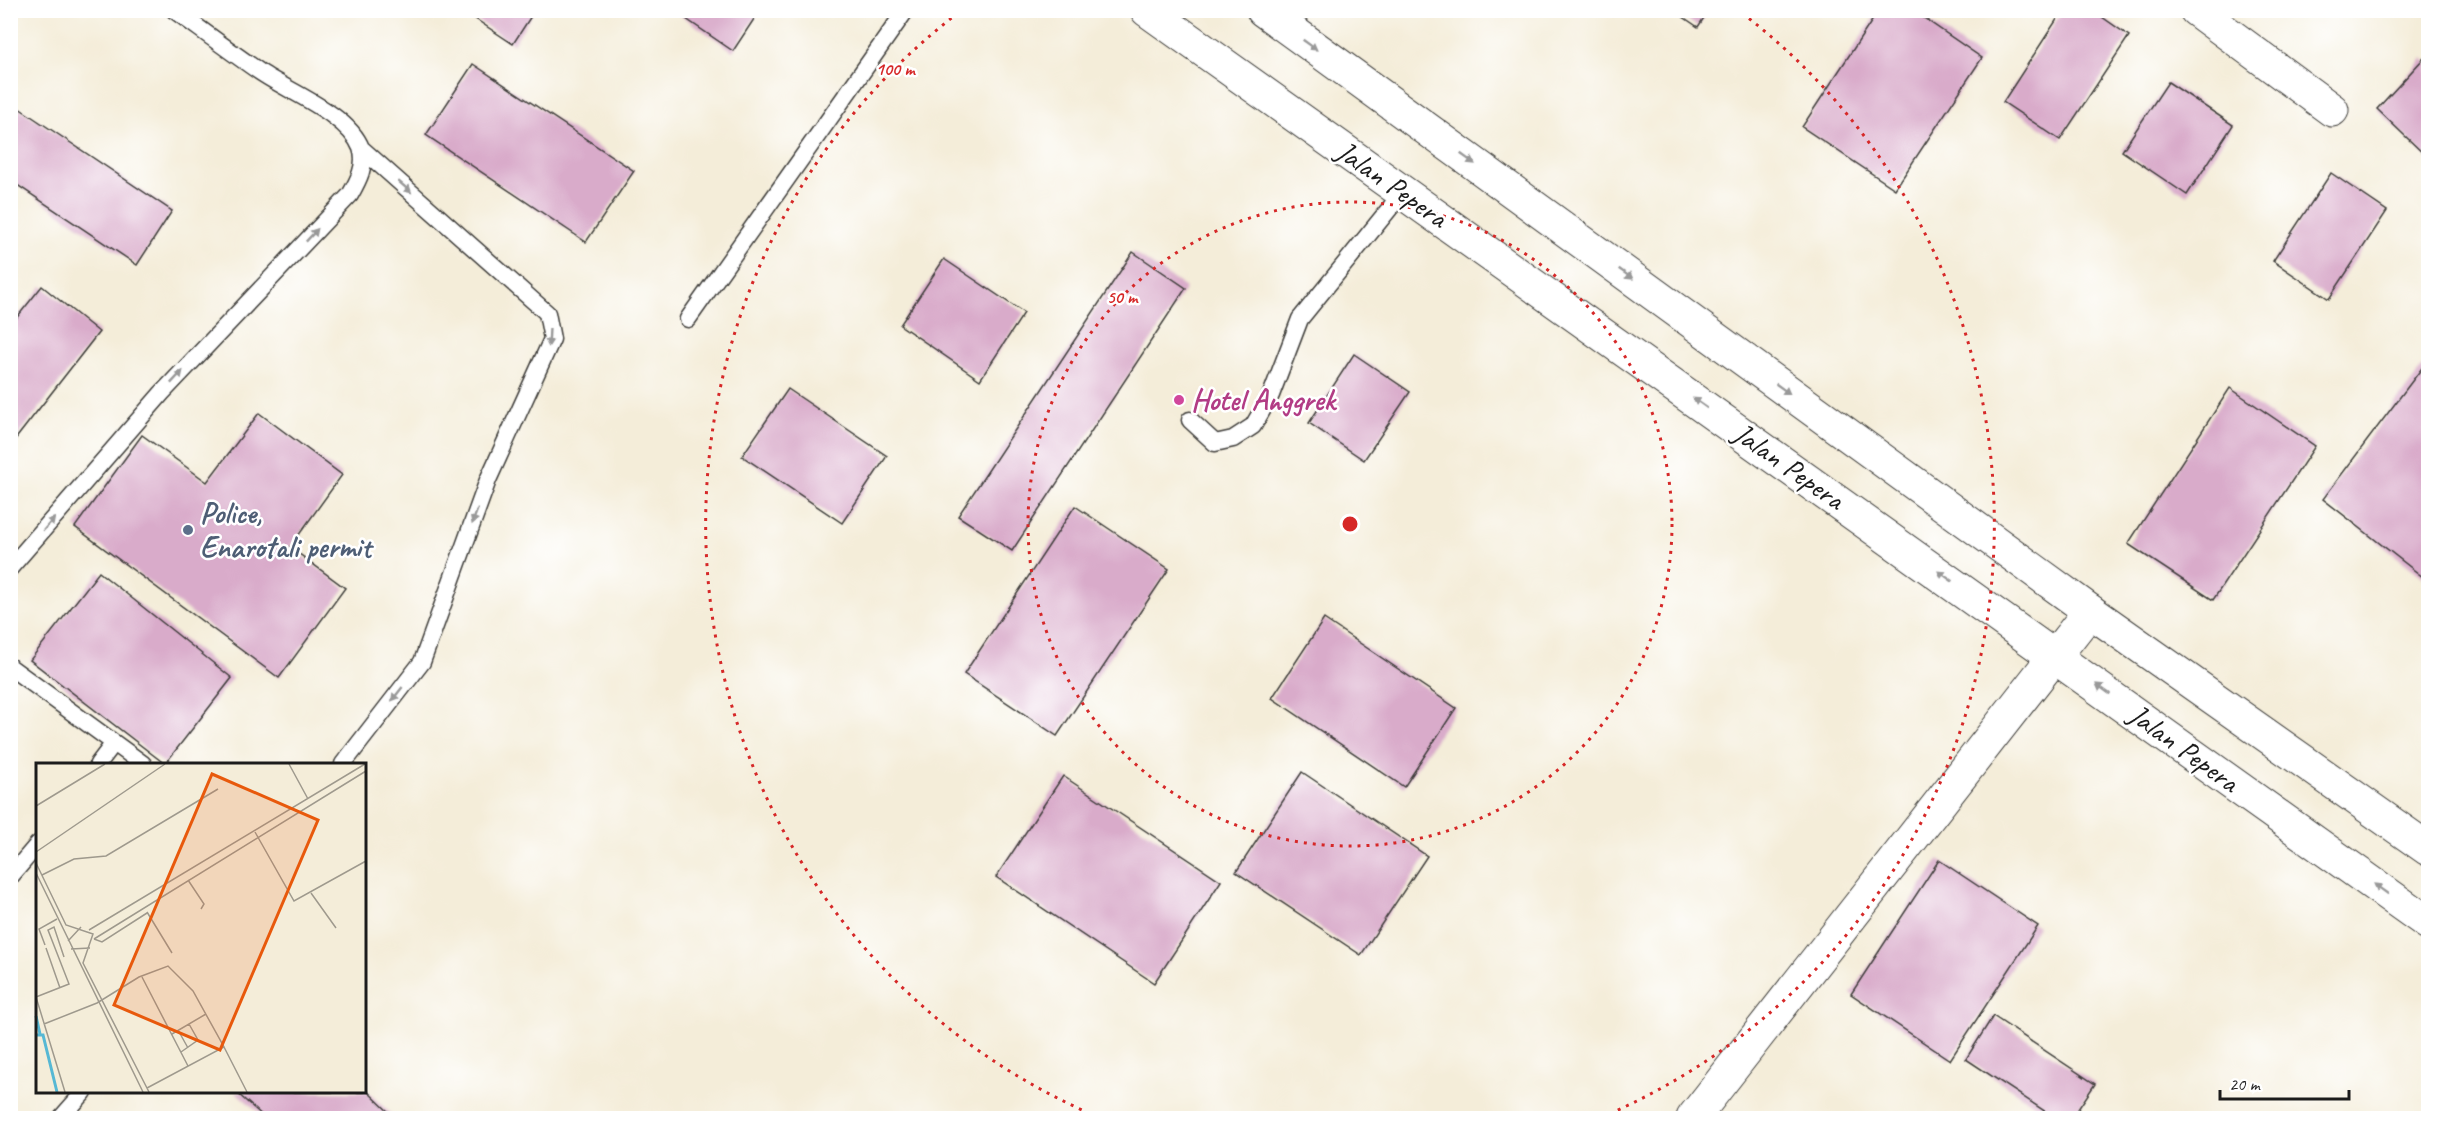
<svg xmlns="http://www.w3.org/2000/svg" width="2439" height="1129" font-family="Caveat,sans-serif">
  <rect width="100%" height="100%" fill="#fff"/>
  <filter id="ink" filterUnits="userSpaceOnUse"><feTurbulence type="fractalNoise" baseFrequency=".0167" numOctaves="2"/><feDisplacementMap in="SourceGraphic" scale="12" xChannelSelector="R" yChannelSelector="G"/><feConvolveMatrix kernelMatrix="1 2 1 2 8 2 1 2 1" color-interpolation-filters="sRGB"/></filter>
  <filter id="wash" filterUnits="userSpaceOnUse"><feTurbulence type="fractalNoise" baseFrequency=".008" numOctaves="4" result="noise"/><feDisplacementMap in="SourceGraphic" scale="24" xChannelSelector="R" yChannelSelector="G"/><feGaussianBlur stdDeviation="1.35" result="paint"/><feColorMatrix in="noise" values="0 0 0 0 0 0 0 0 0 0 0 0 0 0 0 0 0 1.4 0 .05"/><feComposite in="paint" operator="in"/></filter>
  <g filter="url(#wash)">
    <rect width="100%" height="100%" fill="#f4edd9"/>
    <g id="blocks">
      <!-- building -->
      <path fill="#d9abca" d="M 462,10 L 535,10 L 513,44 Z
        M 673,10 L 760,10 L 733,51 Z
        M 1673,10 L 1709,10 L 1698,27 Z
        M 1879,10 L 1912,10 L 1982,58 L 1895,189 L 1802,127 Z
        M 2063,10 L 2092,10 L 2129,36 L 2060,140 L 2003,102 Z
        M 2424,58 L 2428,63 L 2428,158 L 2377,109 Z
        M 473,64 L 634,171 L 586,242 L 426,135 Z
        M 2168,82 L 2233,125 L 2187,195 L 2122,151 Z
        M 10,102 L 172,211 L 137,265 L 10,180 Z
        M 2331,173 L 2387,211 L 2329,299 L 2273,261 Z
        M 1133,252 L 1186,288 L 1012,551 L 958,516 Z
        M 944,259 L 1024,313 L 980,380 L 900,325 Z
        M 42,286 L 99,332 L 10,446 L 10,326 Z
        M 1354,354 L 1410,392 L 1364,460 L 1309,423 Z
        M 2428,360 L 2428,581 L 2323,499 Z
        M 2230,388 L 2315,446 L 2213,600 L 2128,544 Z
        M 788,389 L 887,456 L 842,523 L 742,456 Z
        M 259,413 L 342,475 L 290,547 L 345,588 L 279,678 L 75,527 L 142,435 L 207,482 Z
        M 1075,506 L 1169,569 L 1057,736 L 964,674 Z
        M 99,572 L 232,678 L 165,764 L 30,660 Z
        M 1324,619 L 1456,708 L 1404,787 L 1272,698 Z
        M 1302,772 L 1427,856 L 1361,955 L 1236,872 Z
        M 1063,776 L 1221,881 L 1154,983 L 996,877 Z
        M 1939,860 L 2038,926 L 1950,1060 L 1851,994 Z
        M 1993,1016 L 2095,1084 L 2072,1118 L 2055,1118 L 1966,1059 Z
        M 364,1088 L 395,1118 L 265,1118 L 236,1092 L 364,1092 Z"/>
    </g>
  </g>
  <g filter="url(#ink)">
    <use href="#blocks" fill-opacity="0" stroke="#3c3b38" stroke-width="1.5"/>
    <g fill="none" stroke-linecap="round" stroke-linejoin="round">
      <defs>
        <path id="lane" d="M 688,319 L 906,10
          M 1190,420 L 1215,443 L 1233,439 L 1253,426 L 1271,395 L 1300,319 L 1403,192
          M 10,568 L 162,393 L 350,195 C 358,181 367,165 361,148 C 348,114 289,92 260,72 C 231,52 203,31 174,10
          M 10,667 L 143,764
          M 98,764 L 114,743
          M 343,764 L 422,662 L 488,480 L 552,339 L 547,313 L 361,148
          M 10,877 L 38,844
          M 61,1118 L 84,1092"/>
        <path id="street" d="M 2196,10 L 2332,110
          M 1693,1118 L 2090,611"/>
        <path id="secondary" d="M 1147,10 L 2428,923
          M 1263,10 L 2090,611 L 2428,849"/>
      </defs>
      <!-- lane casing -->
      <use href="#lane" stroke="#3c3b38" stroke-width="19"/>
      <!-- street casing -->
      <use href="#street" stroke="#3c3b38" stroke-width="35"/>
      <!-- secondary casing -->
      <use href="#secondary" stroke="#3c3b38" stroke-width="35"/>
      <!-- lane -->
      <use href="#lane" stroke="#fff" stroke-width="16"/>
      <!-- street -->
      <use href="#street" stroke="#fff" stroke-width="33"/>
      <!-- secondary -->
      <use href="#secondary" stroke="#fff" stroke-width="33"/>
    </g>
    <!-- one-way arrows -->
    <defs><path id="oneway-solid" d="M-6-.8H1V-3.2L6.5 0L1 3.2V.8H-6Z" transform="scale(1.5)"/></defs>
    <g fill="#999">
      <use href="#oneway-solid" transform="translate(1310 45) rotate(36)"/>
      <use href="#oneway-solid" transform="translate(1468 159) rotate(36)"/>
      <use href="#oneway-solid" transform="translate(405 187) rotate(41)"/>
      <use href="#oneway-solid" transform="translate(312 235) rotate(-47)"/>
      <use href="#oneway-solid" transform="translate(1626 274) rotate(36)"/>
      <use href="#oneway-solid" transform="translate(549 338) rotate(93)"/>
      <use href="#oneway-solid" transform="translate(177 377) rotate(-47)"/>
      <use href="#oneway-solid" transform="translate(1783 389) rotate(36)"/>
      <use href="#oneway-solid" transform="translate(1700 403) rotate(-145)"/>
      <use href="#oneway-solid" transform="translate(475 516) rotate(110)"/>
      <use href="#oneway-solid" transform="translate(49 524) rotate(-49)"/>
      <use href="#oneway-solid" transform="translate(1945 576) rotate(-145)"/>
      <use href="#oneway-solid" transform="translate(2103 689) rotate(-144)"/>
      <use href="#oneway-solid" transform="translate(397 694) rotate(128)"/>
      <use href="#oneway-solid" transform="translate(2381 889) rotate(-144)"/>
    </g>
  </g>
  <!-- distance rings -->
  <g fill="none" stroke="#d62828" stroke-width="3" stroke-dasharray="3 6">
    <circle cx="1350" cy="524" r="322"/>
    <path d="M1098 1117A644 644 0 0 1 958 13M1742 13A644 644 0 0 1 1602 1117"/>
  </g>
  <!-- markers -->
  <circle fill="#d1479c" stroke="#fff" stroke-width="2" cx="1179" cy="400" r="6"/>
  <circle fill="#5c6f8a" stroke="#fff" stroke-width="2" cx="188" cy="530" r="6"/>
  <g text-anchor="middle" stroke-width="5" stroke-linejoin="round" paint-order="stroke">
    <!-- street labels -->
    <g font-size="30" fill="#1c1c1c" stroke="#fff">
      <text transform="translate(1392 184) rotate(35)" y="10">Jalan Pepera</text>
      <text transform="translate(1789 466) rotate(35)" y="10">Jalan Pepera</text>
      <text transform="translate(2184 748) rotate(36)" y="10">Jalan Pepera</text>
    </g>
    <!-- hotel labels -->
    <g font-size="30" font-weight="bold" fill="#b23c85" stroke="#fff" text-anchor="start">
      <text x="1191" y="410">Hotel Anggrek</text>
    </g>
    <!-- service labels -->
    <g font-size="30" font-weight="bold" fill="#4e5e75" stroke="#fff" text-anchor="start">
      <text x="200" y="523">Police,<tspan x="200" dy="34">Enarotali permit</tspan></text>
    </g>
  </g>
  <!-- overview -->
  <g transform="translate(36 763)">
    <rect width="330" height="330" fill="#f4edd9"/>
    <path fill="none" stroke="#56b8d4" stroke-width="3" d="M 0,253 L 4,271M 0,272 L 7,272 L 21,329"/>
    <path fill="none" stroke="#9e998d" stroke-width="1.5" d="M 253,1 L 272,36M 0,43 L 69,1M 219,69 L 258,138 L 330,98M 0,89 L 129,1M 0,100 L 30,162 L 57,171 L 47,200 L 113,329M 0,110 L 107,329M 6,112 L 38,96 L 70,93 L 182,26M 152,117 L 168,141 L 165,146M 275,130 L 300,165M 111,149 L 136,190M 53,167 L 329,1M 58,176 L 66,179 L 111,150M 58,176 L 330,8M 32,178 L 45,164M 9,182 L 3,166 L 21,156M 10,185 L 24,225M 35,186 L 54,185M 106,214 L 152,303M 0,234 L 33,221 L 12,167 L 18,164 L 28,194M 0,234 L 29,329M 8,261 L 61,240 L 103,214 L 132,203 L 157,228 L 188,284 L 111,325M 142,267 L 152,285M 136,271 L 170,251M 188,284 L 211,329M 145,289 L 162,277 L 153,261"/>
    <path fill="#e8590c" fill-opacity="0.15" stroke="#e8590c" stroke-width="3" d="M 176,11 L 282,57 L 184,287 L 78,242 Z"/>
    <rect width="330" height="330" fill="none" stroke="#1c1c1c" stroke-width="3"/>
  </g>
  <circle cx="1350" cy="524" r="9" fill="#d62828" stroke="#fff" stroke-width="3"/>
  <g font-size="18" text-anchor="middle" font-weight="bold" fill="#d62828" stroke="#fff" stroke-width="5" stroke-linejoin="round" paint-order="stroke">
    <text x="895" y="75">100 m</text>
    <text x="1122" y="303">50 m</text>
  </g>
  <!-- margin -->
  <rect width="2439" height="1129" fill="none" stroke="#fff" stroke-width="36"/>
  <!-- scale -->
  <path d="M2220 1090v9h129v-9" fill="none" stroke="#1c1c1c" stroke-width="3"/>
  <text x="2229" y="1090" font-size="18" fill="#1c1c1c" stroke="#ffffff" stroke-width="4.5" paint-order="stroke">20 m</text>
</svg>
